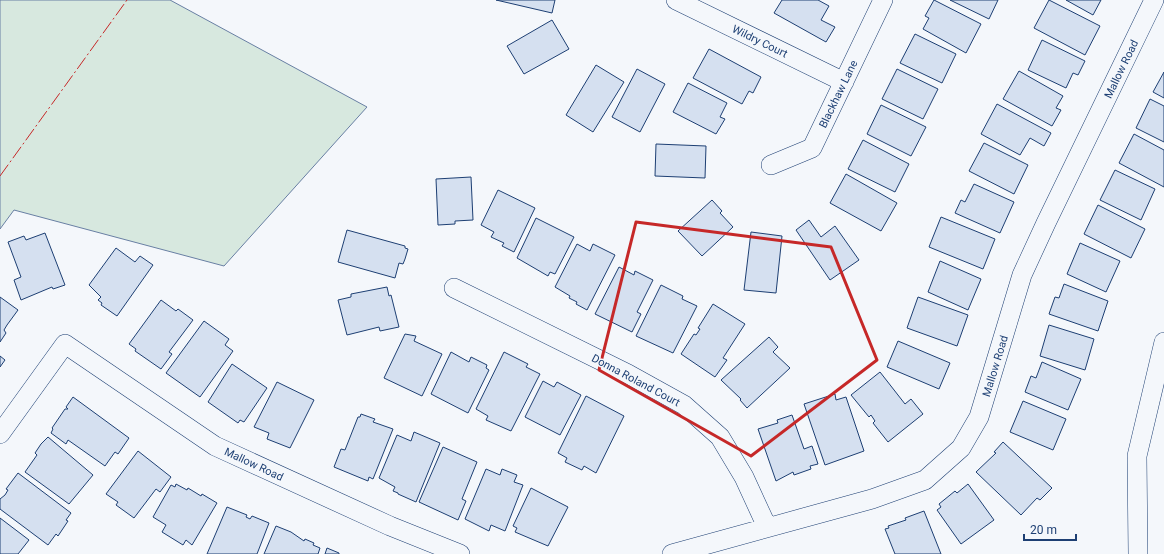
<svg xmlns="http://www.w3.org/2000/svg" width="1164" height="554" font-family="Roboto,sans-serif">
  <rect width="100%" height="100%" fill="#f4f7fb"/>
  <!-- green -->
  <path fill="#d7e8df" stroke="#687fa3" d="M 0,0 L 170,0 L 367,107 L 224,266 L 14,210 L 0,229 Z"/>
  <!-- building -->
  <path fill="#d5e0f0" stroke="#1d3f73" d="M 496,0 L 555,0 L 552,13 Z
    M 782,0 L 818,0 L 829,6 L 821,20 L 835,27 L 826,42 L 774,13 Z
    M 934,0 L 981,24 L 966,53 L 923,29 L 929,18 L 925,16 Z
    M 950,0 L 998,0 L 989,19 Z
    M 1049,0 L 1100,26 L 1085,55 L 1034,28 Z
    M 1066,0 L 1101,0 L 1093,15 Z
    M 552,20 L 569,49 L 524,74 L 507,46 Z
    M 915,34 L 956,54 L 942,83 L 900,63 Z
    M 1042,40 L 1085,61 L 1078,75 L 1073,73 L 1066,88 L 1028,70 Z
    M 709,49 L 761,77 L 753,93 L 749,91 L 742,104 L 693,78 Z
    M 596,65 L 624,82 L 593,132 L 566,115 Z
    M 637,69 L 665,84 L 640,132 L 612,117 Z
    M 897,69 L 938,89 L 923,119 L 882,99 Z
    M 1019,71 L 1063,96 L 1056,108 L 1061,110 L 1052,126 L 1003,99 Z
    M 1164,72 L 1164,98 L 1153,92 Z
    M 688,83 L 727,103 L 720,117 L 725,119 L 716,134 L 673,112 Z
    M 1150,99 L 1164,106 L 1164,142 L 1136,128 Z
    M 997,104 L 1051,133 L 1044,146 L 1030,138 L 1020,155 L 981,134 Z
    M 881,105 L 926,127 L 911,156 L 867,134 Z
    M 1134,134 L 1164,150 L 1164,187 L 1119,163 Z
    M 863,140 L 909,164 L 895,192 L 848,169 Z
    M 984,143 L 1028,165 L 1014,194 L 969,171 Z
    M 656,144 L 706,146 L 705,178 L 655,176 Z
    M 1115,170 L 1155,189 L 1141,220 L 1100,200 Z
    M 846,174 L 897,203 L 881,231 L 830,203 Z
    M 471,177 L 473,220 L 455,221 L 455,224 L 438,225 L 436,179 Z
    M 974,184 L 1014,202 L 1000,233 L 955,213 L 961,200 L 965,202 Z
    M 498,190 L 535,208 L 514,252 L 502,246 L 504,243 L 491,237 L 494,232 L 481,225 Z
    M 712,200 L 722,211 L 720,213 L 733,227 L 702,256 L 678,231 Z
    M 1098,205 L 1145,229 L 1131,258 L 1084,234 Z
    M 941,217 L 995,239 L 983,269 L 929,247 Z
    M 536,218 L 574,237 L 555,274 L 550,272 L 548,276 L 517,258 Z
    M 809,220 L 821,237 L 835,226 L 859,260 L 830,280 L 796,230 Z
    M 347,230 L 405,246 L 405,248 L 408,249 L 405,259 L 403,264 L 399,263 L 395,278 L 338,262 Z
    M 751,232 L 782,236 L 776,293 L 744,290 Z
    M 45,233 L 65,285 L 53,289 L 52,287 L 21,300 L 14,280 L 21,277 L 8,242 L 24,236 L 26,240 Z
    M 1080,243 L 1120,261 L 1106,292 L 1067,274 Z
    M 577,244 L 590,251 L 593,244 L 615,255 L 587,310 L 576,304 L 577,302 L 569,298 L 570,296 L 555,287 Z
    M 116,248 L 135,262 L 140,256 L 153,265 L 117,316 L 101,305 L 102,303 L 98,300 L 101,297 L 89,285 Z
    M 940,261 L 981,279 L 968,310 L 928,292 Z
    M 619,267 L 634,275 L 635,271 L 653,280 L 637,312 L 641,314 L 632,332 L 595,314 Z
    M 1064,284 L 1108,301 L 1098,331 L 1049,314 L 1055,297 L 1059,298 Z
    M 661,285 L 683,296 L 682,299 L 697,306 L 673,353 L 636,336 Z
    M 387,287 L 389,296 L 391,295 L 399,327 L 380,331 L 379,327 L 347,335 L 338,300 L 351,297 L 351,294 Z
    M 0,297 L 18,310 L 7,325 L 4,330 L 6,333 L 0,342 Z
    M 918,297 L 968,315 L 957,346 L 907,328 Z
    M 161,300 L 176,311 L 178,309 L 193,320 L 169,352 L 172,354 L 161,369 L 135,351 L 136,349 L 129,344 Z
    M 713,304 L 745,324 L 723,358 L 727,360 L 715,377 L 681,354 L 694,334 L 696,335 L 700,329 L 698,328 Z
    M 204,321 L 229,339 L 225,345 L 233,351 L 200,397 L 166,373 Z
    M 1049,325 L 1094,339 L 1085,370 L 1040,356 Z
    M 405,334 L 416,336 L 414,341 L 442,354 L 422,396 L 384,378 Z
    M 769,337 L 778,347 L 773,352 L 790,368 L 747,408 L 740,400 L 741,399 L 721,380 Z
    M 898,341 L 950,363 L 939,389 L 887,367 Z
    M 451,352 L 469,362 L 471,357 L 487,365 L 486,368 L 489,370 L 468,413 L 431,394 Z
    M 504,352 L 528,364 L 526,367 L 540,374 L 511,431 L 486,420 L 488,416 L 476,409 Z
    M 0,356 L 5,360 L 0,367 Z
    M 1042,362 L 1081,379 L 1068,410 L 1025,392 L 1031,376 L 1036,378 Z
    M 232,364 L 267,388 L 244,422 L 240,420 L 238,423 L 208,402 Z
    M 880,372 L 905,404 L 911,399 L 923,414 L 888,442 L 873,423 L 875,421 L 871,415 L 869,417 L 851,395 Z
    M 543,381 L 554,387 L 557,382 L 581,395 L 560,435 L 525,417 Z
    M 277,382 L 314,400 L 290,448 L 267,439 L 269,433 L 254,427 Z
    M 835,394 L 836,400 L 846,397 L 864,451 L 825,465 L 804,404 Z
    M 586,396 L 624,416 L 596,473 L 584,466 L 582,470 L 565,462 L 567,458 L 558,453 Z
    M 73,397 L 129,438 L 118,454 L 115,452 L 105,466 L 68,440 L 66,444 L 51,433 L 53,429 L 52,428 L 65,409 L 68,409 L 66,407 Z
    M 1023,401 L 1066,419 L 1053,450 L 1010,432 Z
    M 361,414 L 375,419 L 373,422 L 393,429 L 373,479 L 369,477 L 368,481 L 334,467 L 341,449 L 345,450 L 358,417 L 360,417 Z
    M 792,415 L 804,449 L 812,446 L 818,464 L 810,466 L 811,469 L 794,475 L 793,472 L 776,481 L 758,429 L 778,423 L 777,420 Z
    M 414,432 L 440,443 L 416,502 L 398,494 L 398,493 L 393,491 L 395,487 L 379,478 L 397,435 L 411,441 Z
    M 48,437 L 93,475 L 69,504 L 25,472 L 37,455 L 35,453 L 41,444 Z
    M 1003,442 L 1052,488 L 1040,500 L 1037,498 L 1021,515 L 976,472 L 996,453 L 994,452 Z
    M 443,447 L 477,462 L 462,499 L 466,501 L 458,520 L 419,502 Z
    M 138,451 L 171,477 L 160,492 L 156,489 L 134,518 L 116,505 L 118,502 L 106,494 Z
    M 486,469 L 500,475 L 502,469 L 517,475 L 514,482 L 523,485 L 505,531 L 491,525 L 489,531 L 465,519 Z
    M 18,473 L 71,513 L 66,520 L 68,521 L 58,536 L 56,534 L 48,545 L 0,509 L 0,499 L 5,495 L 8,490 L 6,489 Z
    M 176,484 L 187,490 L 188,488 L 201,496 L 202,494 L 217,503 L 192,545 L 186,540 L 183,545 L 162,532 L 166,525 L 153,517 L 171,485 L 175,487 Z
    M 968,484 L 994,520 L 961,544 L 937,510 L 941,507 L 939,504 L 955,491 L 957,493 Z
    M 531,488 L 568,507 L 548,546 L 515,532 L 517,528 L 513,526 Z
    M 227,507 L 247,515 L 246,517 L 250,519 L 252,516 L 269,523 L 257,554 L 207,554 Z
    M 924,511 L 941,554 L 895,554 L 885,529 L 889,528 L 888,526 L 906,520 L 905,518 Z
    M 0,518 L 29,540 L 18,554 L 0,554 Z
    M 276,526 L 291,532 L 304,541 L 305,539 L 314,543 L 313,545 L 320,548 L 318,554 L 264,554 Z
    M 327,548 L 339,553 L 339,554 L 325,554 Z"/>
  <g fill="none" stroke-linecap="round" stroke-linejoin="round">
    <defs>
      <path id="minor" d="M 676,0 L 844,82
        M 771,165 L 812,148 L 883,0
        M 454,288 L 628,374 L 684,405 L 720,437 L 744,477 L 767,527
        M 0,434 L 65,344 L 215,446 L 390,526 L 460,554
        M 672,554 L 872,499 L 925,480 L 961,448 L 979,417 L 1022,275 L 1046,223 L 1154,0
        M 1138,554 L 1137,456 L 1164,342"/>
    </defs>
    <!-- minor casing -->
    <use href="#minor" stroke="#1d3f73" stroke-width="20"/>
    <!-- minor -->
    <use href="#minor" stroke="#f4f7fb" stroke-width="19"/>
    <!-- power -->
    <path stroke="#c62828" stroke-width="1" stroke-dasharray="14 3 2 3" stroke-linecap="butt" d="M 0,176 L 127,0"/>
  </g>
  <!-- marked area -->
  <path fill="none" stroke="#c62828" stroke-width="3" stroke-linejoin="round" d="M 636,222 L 831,247 L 877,360 L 751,456 L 599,370 Z"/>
  <g text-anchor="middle" stroke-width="3" stroke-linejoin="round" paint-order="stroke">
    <!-- street labels -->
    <g font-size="11" fill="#1d3f73" stroke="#f4f7fb">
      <text transform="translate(760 41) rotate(26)" y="4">Wildry Court</text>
      <text transform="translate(1121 69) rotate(-64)" y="4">Mallow Road</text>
      <text transform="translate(838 94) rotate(-64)" y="4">Blackhaw Lane</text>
      <text transform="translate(995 366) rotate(-73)" y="4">Mallow Road</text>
      <text transform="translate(636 380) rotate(28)" y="4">Donna Roland Court</text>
      <text transform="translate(254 464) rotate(25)" y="4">Mallow Road</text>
    </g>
  </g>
  <!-- scale -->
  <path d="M1024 534v6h52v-6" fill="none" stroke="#1d3f73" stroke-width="2"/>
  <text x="1030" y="534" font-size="12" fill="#1d3f73" stroke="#f4f7fb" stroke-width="3" paint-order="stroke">20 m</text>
</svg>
